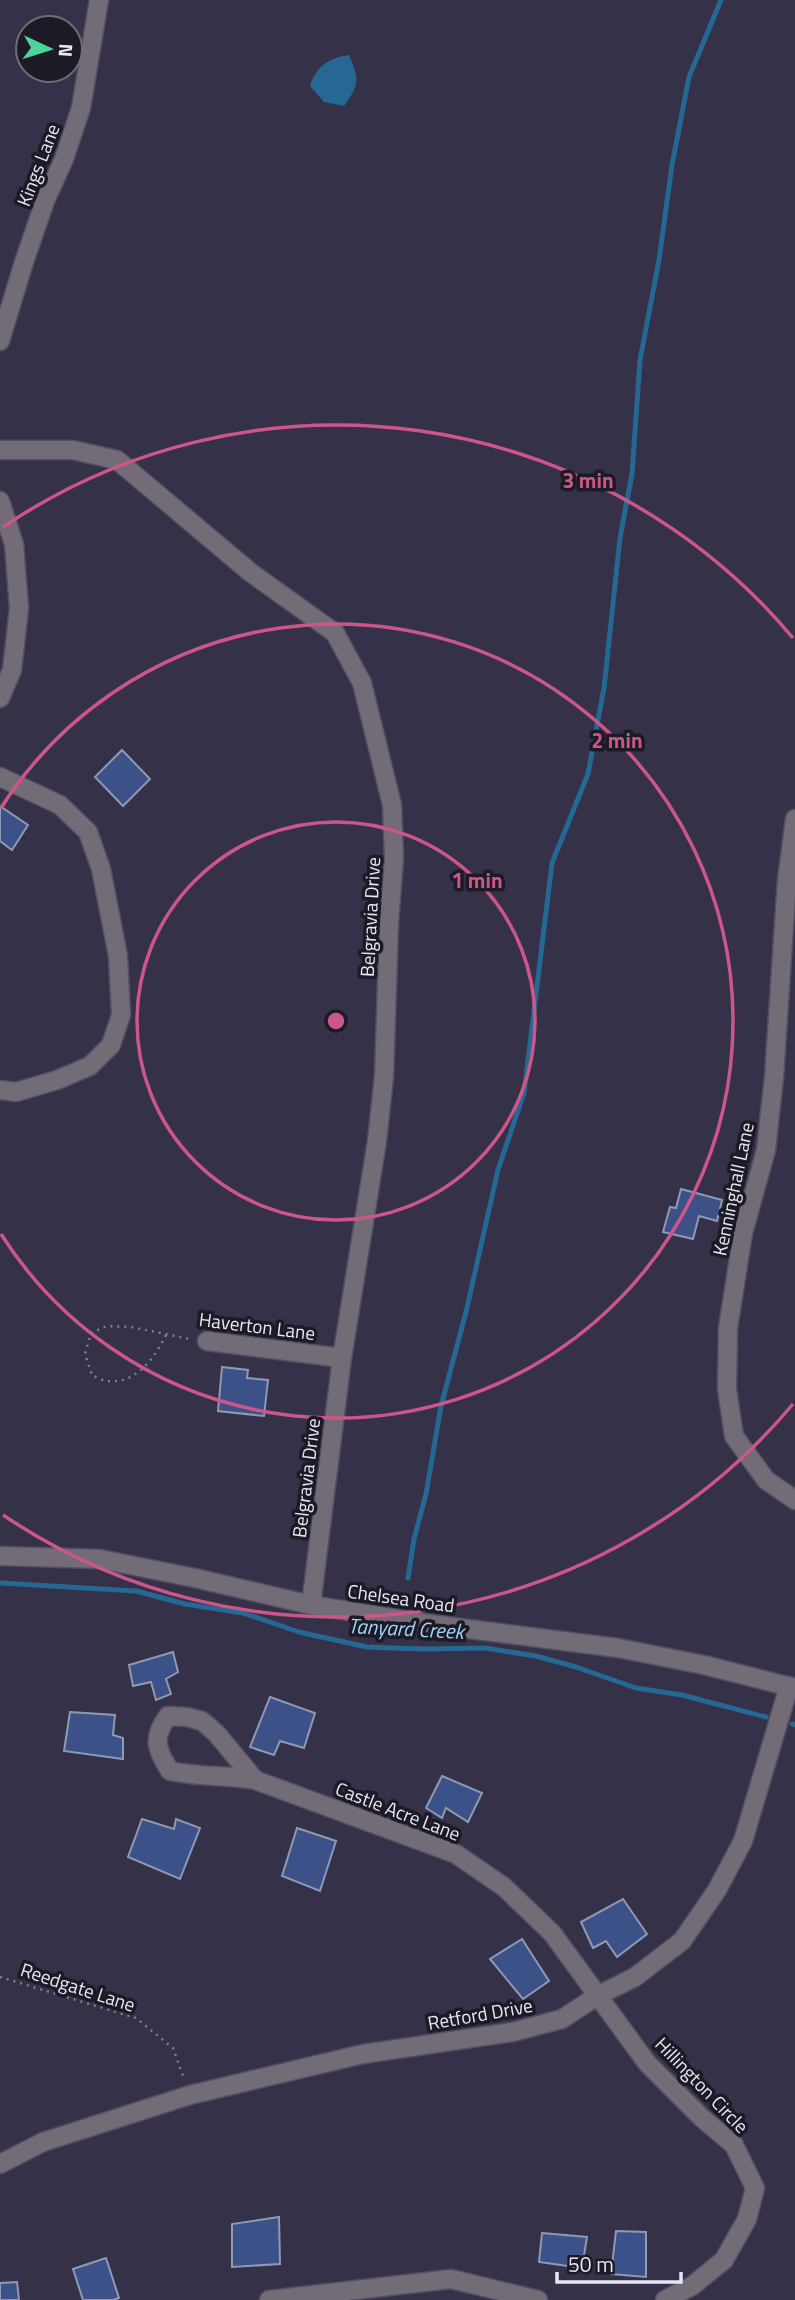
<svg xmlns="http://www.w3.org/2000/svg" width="795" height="2300" font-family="'Titillium Web',sans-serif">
  <rect width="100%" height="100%" fill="#353148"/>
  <!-- water -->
  <path fill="#256893" d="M 349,55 C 359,79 360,84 344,106 L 324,102 L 310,86 C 316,66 329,58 349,55 Z"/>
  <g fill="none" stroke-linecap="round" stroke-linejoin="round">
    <!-- stream -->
    <path stroke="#256893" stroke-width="5" d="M 408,1578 L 414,1539 L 426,1494 L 441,1406 L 466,1312 L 498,1170 L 524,1093 L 552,863 L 588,774 L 604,688 L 620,538 L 632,474 L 640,360 L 659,260 L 672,165 L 689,77 L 721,0
      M 0,1583 L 136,1591 L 185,1604 L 243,1613 L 299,1632 L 367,1647 L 422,1649 L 485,1648 L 536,1656 L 576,1667 L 636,1688 L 682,1695 L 766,1717
      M 792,1724 L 795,1725"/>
  </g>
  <!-- building -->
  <path fill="#3b5188" stroke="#8e9ab4" stroke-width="2" d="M 122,750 L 150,779 L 123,806 L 95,777 Z
    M 0,806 L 28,825 L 12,850 L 0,841 Z
    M 681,1189 L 722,1200 L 717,1221 L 699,1216 L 693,1239 L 663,1232 L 670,1207 L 676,1208 Z
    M 222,1367 L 248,1370 L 247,1378 L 268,1380 L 264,1416 L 218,1411 Z
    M 173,1652 L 178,1672 L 166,1679 L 171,1694 L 156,1700 L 151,1682 L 133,1686 L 129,1665 Z
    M 270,1697 L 315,1713 L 304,1748 L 280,1741 L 274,1755 L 250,1747 Z
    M 70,1712 L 115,1715 L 113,1735 L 123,1738 L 123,1759 L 64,1751 Z
    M 442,1776 L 482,1793 L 468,1822 L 446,1808 L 442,1818 L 426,1808 Z
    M 142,1819 L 174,1829 L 176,1819 L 200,1828 L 180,1879 L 128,1857 Z
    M 297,1828 L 336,1841 L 320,1891 L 282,1876 Z
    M 623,1899 L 647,1934 L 617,1957 L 606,1941 L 593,1948 L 581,1922 Z
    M 522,1939 L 549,1981 L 523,1999 L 490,1959 Z
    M 279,2217 L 280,2264 L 232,2267 L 232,2224 Z
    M 616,2231 L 646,2232 L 646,2277 L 611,2274 Z
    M 542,2233 L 587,2237 L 582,2268 L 539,2262 Z
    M 106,2258 L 119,2298 L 113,2300 L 83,2300 L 73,2269 Z
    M 17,2282 L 19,2300 L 0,2300 L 0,2283 Z"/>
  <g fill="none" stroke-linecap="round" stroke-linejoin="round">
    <defs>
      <path id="minor" d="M 0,341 L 24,262 L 45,201 L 64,159 L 81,108 L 99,0
        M 0,450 L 73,450 L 117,460 L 250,572 L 335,633 L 362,683 L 392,805 L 394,858 L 389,923 L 384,1076 L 377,1141 L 342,1358 L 311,1605
        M 0,501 L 14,544 L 19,608 L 12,670 L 0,698
        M 0,777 L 60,805 L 88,832 L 101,869 L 118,956 L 121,1015 L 111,1045 L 90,1066 L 57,1080 L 16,1092 L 0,1090
        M 795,819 L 787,880 L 774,1077 L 766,1150 L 743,1233 L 728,1328 L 727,1389 L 734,1436 L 766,1480 L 795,1500
        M 207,1341 L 342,1358
        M 255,1780 C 226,1775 198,1777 170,1771 C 156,1749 152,1738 168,1716 L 187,1717 L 202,1721 L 216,1733 L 255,1780 L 456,1854 L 504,1887 L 552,1933 L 647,2063 L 702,2118 L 734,2145 L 755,2188 L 747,2219 L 724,2260 L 692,2286 L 665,2300
        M 0,2164 L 43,2142 L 190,2095 L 363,2054 L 513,2032 L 562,2019 L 597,1996 L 635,1977 L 682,1941 L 717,1890 L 743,1841 L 789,1686
        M 269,2300 L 451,2279 L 538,2300"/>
      <path id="tertiary" d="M 0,1556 L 100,1559 L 195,1578 L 311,1605 L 422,1623 L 618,1648 L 704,1665 L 795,1688"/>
    </defs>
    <!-- minor casing -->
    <use href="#minor" stroke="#524e64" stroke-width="21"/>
    <!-- tertiary casing -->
    <use href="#tertiary" stroke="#524e64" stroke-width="21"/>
    <!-- path -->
    <path stroke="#827e92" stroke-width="2.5" stroke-dasharray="2 5" stroke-linecap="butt" d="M 166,1335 C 155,1357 136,1385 107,1381 C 103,1381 96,1377 92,1375 L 85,1354 L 91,1333 L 107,1326 L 131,1327 L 190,1339
      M 0,1977 L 136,2018 L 173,2048 L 184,2079"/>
    <!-- minor -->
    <use href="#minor" stroke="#736b76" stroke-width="18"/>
    <!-- tertiary -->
    <use href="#tertiary" stroke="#736b76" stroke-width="18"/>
  </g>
  <!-- distance rings -->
  <g fill="none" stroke="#cd5689" stroke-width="3.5">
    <circle cx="336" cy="1021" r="199"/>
    <path d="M1 808A397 397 0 1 1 1 1234"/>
    <path d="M793 1404A596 596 0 0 1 3 1515M3 527A596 596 0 0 1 793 638"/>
  </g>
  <g text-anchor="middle" stroke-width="7" stroke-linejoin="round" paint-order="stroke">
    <!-- street labels -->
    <g font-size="19" fill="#e8e5f4" stroke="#1c1b25">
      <text transform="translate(38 165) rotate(-69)" y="7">Kings Lane</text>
      <text transform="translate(370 917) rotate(-87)" y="7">Belgravia Drive</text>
      <text transform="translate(733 1189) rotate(-78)" y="7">Kenninghall Lane</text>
      <text transform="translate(257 1326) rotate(7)" y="7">Haverton Lane</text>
      <text transform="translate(306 1478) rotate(-83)" y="7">Belgravia Drive</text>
      <text transform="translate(401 1598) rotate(8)" y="7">Chelsea Road</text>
      <text transform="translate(398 1811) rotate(21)" y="7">Castle Acre Lane</text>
      <text transform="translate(78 1987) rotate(18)" y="7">Reedgate Lane</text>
      <text transform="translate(480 2014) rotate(-10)" y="7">Retford Drive</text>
      <text transform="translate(702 2085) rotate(46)" y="7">Hillington Circle</text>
    </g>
    <!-- water labels -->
    <g font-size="21" font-style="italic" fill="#9fd3f8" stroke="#1c1b25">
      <text transform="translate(406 1629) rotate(3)" y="7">Tanyard Creek</text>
    </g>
  </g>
  <circle cx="336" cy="1021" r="10" fill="#cd5689" stroke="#1c1b25" stroke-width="3.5"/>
  <g font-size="21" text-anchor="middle" font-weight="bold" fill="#cd5689" stroke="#1c1b25" stroke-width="7" stroke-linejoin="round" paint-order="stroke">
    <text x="588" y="488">3 min</text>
    <text x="617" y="748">2 min</text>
    <text x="477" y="888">1 min</text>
  </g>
  <!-- north arrow -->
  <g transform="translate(49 49) rotate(94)"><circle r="33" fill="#1c1b25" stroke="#6e6c78" stroke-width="2"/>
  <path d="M0-5L12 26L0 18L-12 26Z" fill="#4cd49b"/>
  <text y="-10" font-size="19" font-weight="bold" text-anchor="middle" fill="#e8e5f4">N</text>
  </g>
  <!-- scale -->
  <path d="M557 2272v10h124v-10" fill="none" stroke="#e8e5f4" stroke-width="3.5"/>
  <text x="568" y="2272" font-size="21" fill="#e8e5f4" stroke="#1c1b25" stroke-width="5" paint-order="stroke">50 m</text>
</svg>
